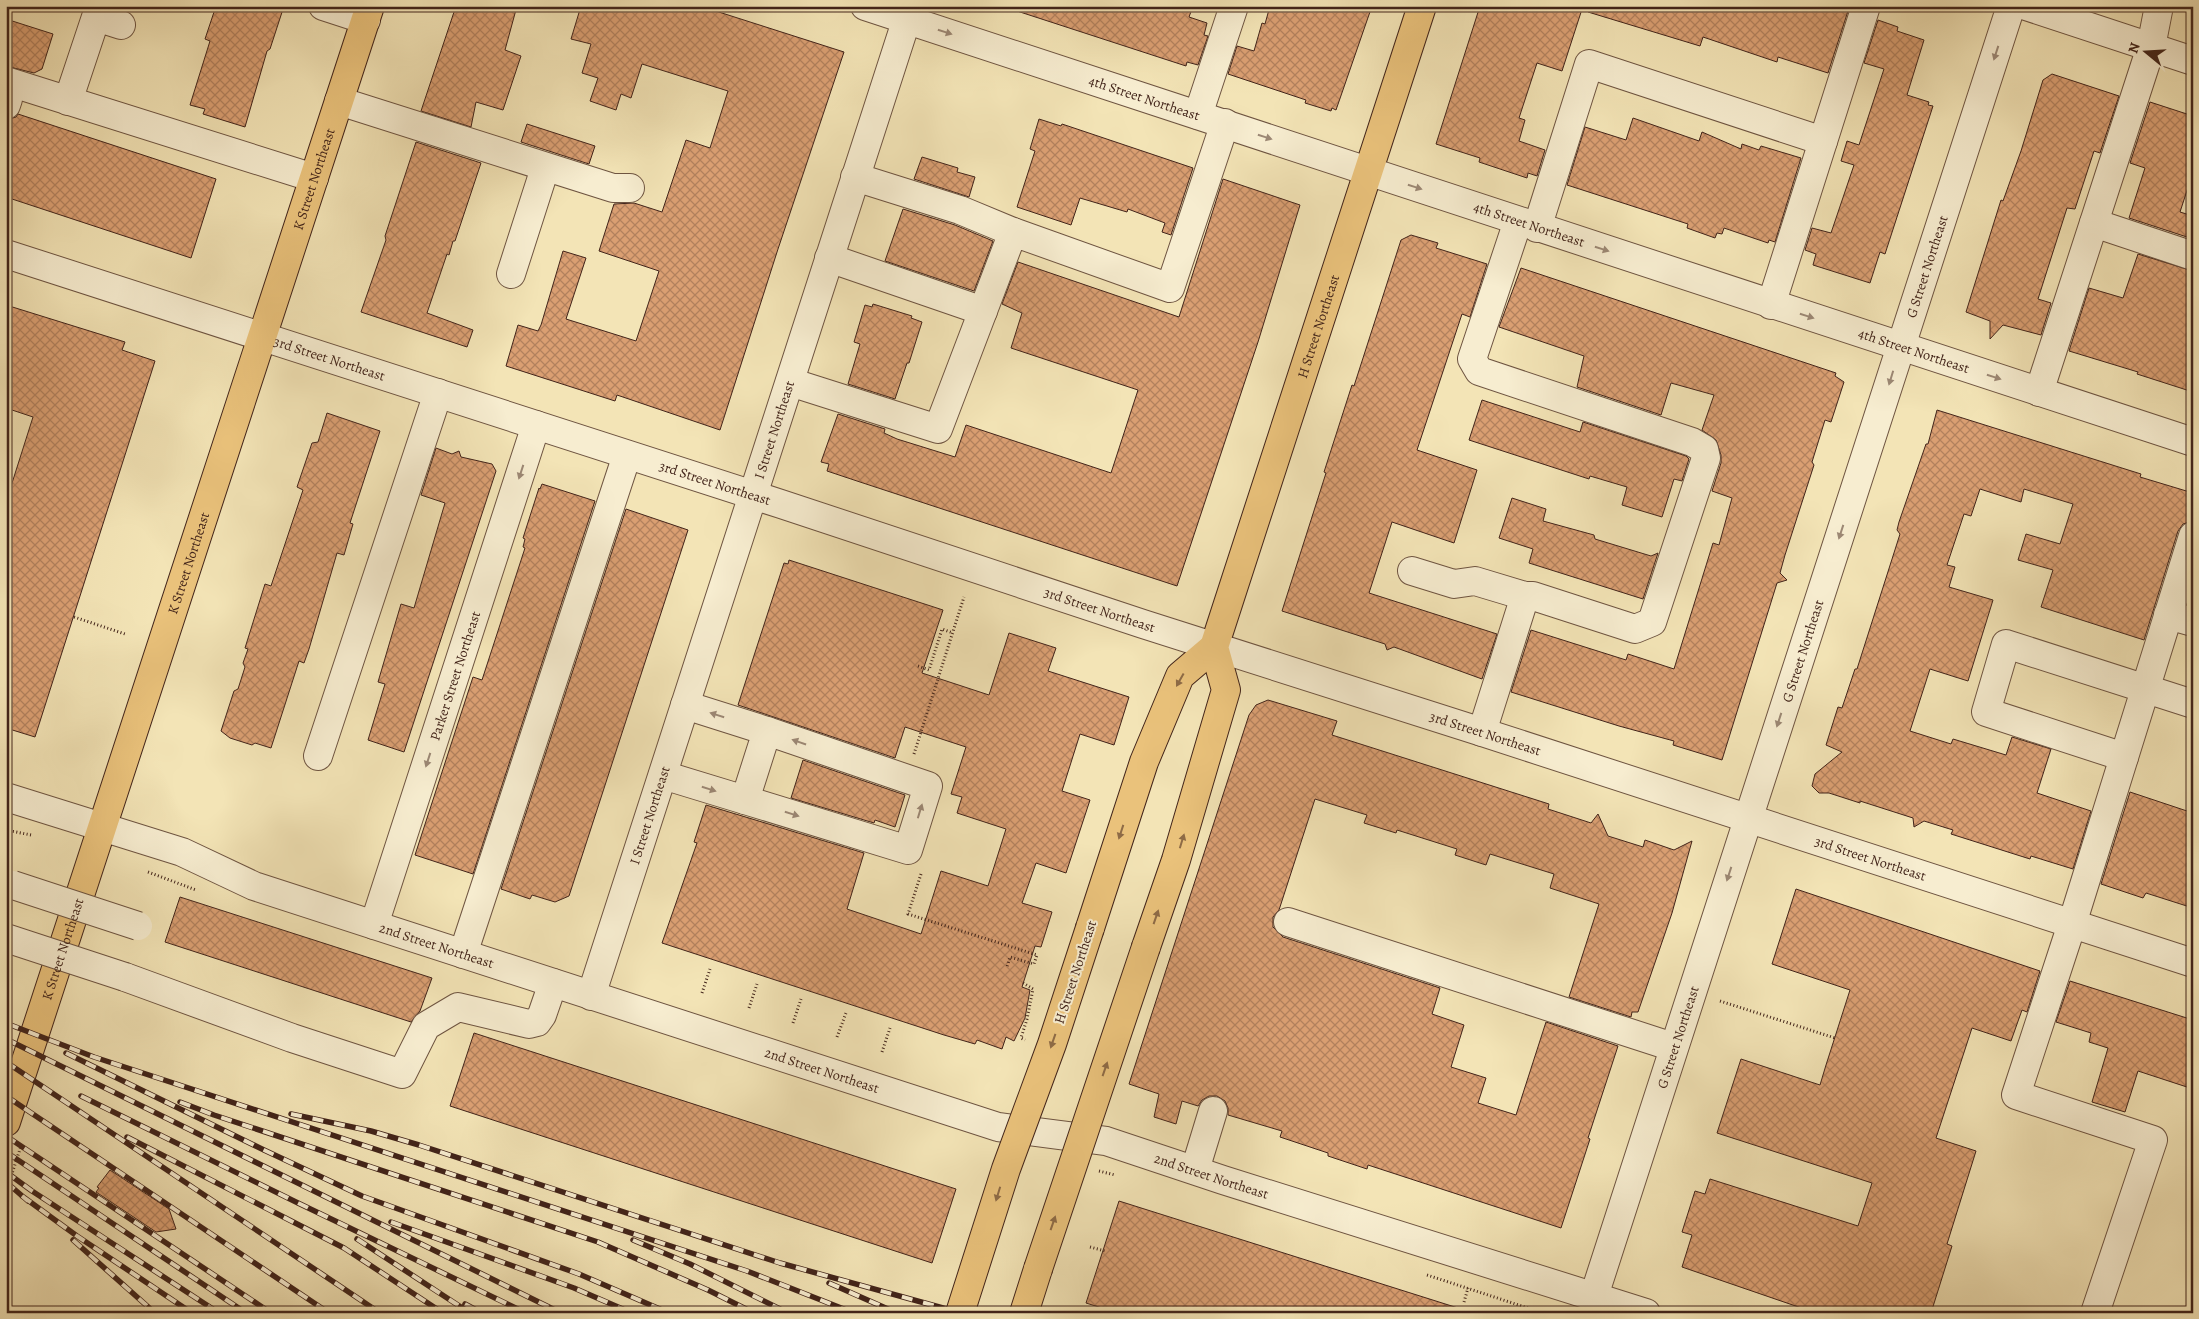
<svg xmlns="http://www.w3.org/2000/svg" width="2199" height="1319" font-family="Alegreya,serif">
  <defs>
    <pattern id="building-cross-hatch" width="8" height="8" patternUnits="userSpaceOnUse" patternTransform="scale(1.25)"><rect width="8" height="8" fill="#da9f72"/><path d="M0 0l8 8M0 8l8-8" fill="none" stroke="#b2815d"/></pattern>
  </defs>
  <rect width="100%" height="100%" fill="#f3e4b6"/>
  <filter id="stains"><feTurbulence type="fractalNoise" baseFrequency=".004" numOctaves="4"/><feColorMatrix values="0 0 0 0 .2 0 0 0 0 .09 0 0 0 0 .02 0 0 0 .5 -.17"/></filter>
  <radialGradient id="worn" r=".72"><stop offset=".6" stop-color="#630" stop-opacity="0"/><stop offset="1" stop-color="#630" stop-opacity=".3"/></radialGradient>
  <!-- building -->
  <path fill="url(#building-cross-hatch)" stroke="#42241a" d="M 216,6 L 284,6 L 270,49 L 267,51 L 245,127 L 203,114 L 205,109 L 190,105 L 210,41 L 205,39 Z
    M 456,6 L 517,6 L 505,50 L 521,56 L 503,110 L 476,102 L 471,127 L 421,111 Z
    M 581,6 L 700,6 L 844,52 L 778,249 L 720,430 L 617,395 L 615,401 L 506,366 L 518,325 L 538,331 L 541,325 L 563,251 L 586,258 L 566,319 L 636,341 L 659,271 L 599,251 L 614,204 L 634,203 L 662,212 L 686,140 L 710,148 L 728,91 L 642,64 L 631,98 L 621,94 L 616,110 L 590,101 L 598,78 L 582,73 L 591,44 L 571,39 Z
    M 1017,6 L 1193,6 L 1189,17 L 1207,23 L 1204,35 L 1208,36 L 1198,65 L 1187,62 L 1186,66 L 1017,11 Z
    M 1270,6 L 1372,6 L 1336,110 L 1332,108 L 1331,111 L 1305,103 L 1306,100 L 1228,74 L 1237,46 L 1254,51 L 1262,23 L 1265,24 Z
    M 1480,6 L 1583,6 L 1562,71 L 1537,63 L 1519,118 L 1525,120 L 1519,141 L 1545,150 L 1537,176 L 1528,173 L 1527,178 L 1479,162 L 1480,158 L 1436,144 Z
    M 1589,6 L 1835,6 L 1848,11 L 1828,73 L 1778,57 L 1777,62 L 1703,37 L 1700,46 L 1588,12 Z
    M 6,19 L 53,34 L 42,69 L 34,73 L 6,66 Z
    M 1878,20 L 1898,27 L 1897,31 L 1924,40 L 1907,95 L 1929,102 L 1928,105 L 1933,106 L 1885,254 L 1880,252 L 1870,283 L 1813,265 L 1816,254 L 1805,250 L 1812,228 L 1831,233 L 1854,165 L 1841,161 L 1847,141 L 1859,145 L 1884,69 L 1864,63 Z
    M 2052,74 L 2119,96 L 2100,153 L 2094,151 L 2075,209 L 2067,208 L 2038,299 L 2051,303 L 2041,335 L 2003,325 L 1990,339 L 1990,321 L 1966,312 L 2001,200 L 2003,201 L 2021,151 L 2043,80 Z
    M 2150,102 L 2193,116 L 2193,172 L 2180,212 L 2193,216 L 2193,239 L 2129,218 L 2145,168 L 2130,163 Z
    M 18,114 L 216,179 L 191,258 L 6,197 L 6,120 L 16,117 Z
    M 1633,118 L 1699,141 L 1702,132 L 1741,149 L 1742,144 L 1759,150 L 1761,146 L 1801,158 L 1775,242 L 1769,240 L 1768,243 L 1724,228 L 1722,234 L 1717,233 L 1715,238 L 1687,228 L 1688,224 L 1567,185 L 1585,127 L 1626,140 Z
    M 1039,119 L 1061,126 L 1062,124 L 1193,168 L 1171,235 L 1162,232 L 1165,223 L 1128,209 L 1127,212 L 1080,198 L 1071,225 L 1017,207 L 1035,151 L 1030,149 Z
    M 527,124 L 595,146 L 589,164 L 521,142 Z
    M 416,142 L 481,163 L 455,241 L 453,241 L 449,255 L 447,254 L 427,313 L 473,330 L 467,347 L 361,312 L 386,240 L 385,236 Z
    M 922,157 L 958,168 L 957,172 L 975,177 L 969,197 L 914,179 Z
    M 1223,179 L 1300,205 L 1258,342 L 1177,586 L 860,482 L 827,471 L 829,464 L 821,462 L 838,414 L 885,429 L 884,433 L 897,439 L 955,457 L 966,425 L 1111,473 L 1138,390 L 1011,348 L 1022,313 L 1002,304 L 1018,262 L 1179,317 Z
    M 903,209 L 955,225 L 993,241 L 974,291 L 885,261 Z
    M 1411,235 L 1438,243 L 1436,248 L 1487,264 L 1470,317 L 1462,314 L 1417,450 L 1477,470 L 1454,543 L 1392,522 L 1369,593 L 1497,634 L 1482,679 L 1394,647 L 1387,650 L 1385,644 L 1282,611 L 1326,473 L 1324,472 L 1352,385 L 1354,386 L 1401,240 Z
    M 2138,254 L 2193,271 L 2193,392 L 2137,374 L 2138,372 L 2069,351 L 2089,288 L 2123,298 Z
    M 1521,268 L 1836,373 L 1835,376 L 1844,382 L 1831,422 L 1825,420 L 1812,462 L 1814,465 L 1785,555 L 1780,573 L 1787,580 L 1777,583 L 1722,760 L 1673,745 L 1674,741 L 1619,726 L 1511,692 L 1531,630 L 1626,660 L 1628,654 L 1674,669 L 1713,543 L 1719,545 L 1732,498 L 1712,491 L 1721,463 L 1721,455 L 1716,440 L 1702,430 L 1714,395 L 1671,383 L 1661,415 L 1577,387 L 1584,356 L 1499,327 Z
    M 873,304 L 912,316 L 911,318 L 922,322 L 909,363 L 907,363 L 895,399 L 848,384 L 860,344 L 854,342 L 865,305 L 872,307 Z
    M 6,305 L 125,342 L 122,350 L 155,361 L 35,737 L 6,728 L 6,502 L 33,417 L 6,408 Z
    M 1482,400 L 1580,432 L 1583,422 L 1686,456 L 1689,459 L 1682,481 L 1674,479 L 1662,517 L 1622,505 L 1627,487 L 1590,476 L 1589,479 L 1469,440 Z
    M 1937,410 L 2141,474 L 2140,477 L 2193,493 L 2193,521 L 2183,524 L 2178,531 L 2144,640 L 2041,607 L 2053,570 L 2018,560 L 2026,534 L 2060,544 L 2073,504 L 2024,489 L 2021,502 L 1980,489 L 1971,516 L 1964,514 L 1947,565 L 1955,567 L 1949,587 L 1993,600 L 1968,681 L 1930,669 L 1910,731 L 1951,744 L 1953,739 L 2006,755 L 2012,737 L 2051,749 L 2037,793 L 2091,811 L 2073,869 L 2031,856 L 2030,859 L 1951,834 L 1953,830 L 1924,821 L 1914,827 L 1913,818 L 1860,801 L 1860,803 L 1829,793 L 1819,793 L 1812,786 L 1815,774 L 1842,752 L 1826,745 L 1838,707 L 1842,708 L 1855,669 L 1857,669 L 1900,534 L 1897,530 L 1899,522 L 1926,444 L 1928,444 Z
    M 327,413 L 380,431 L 350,523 L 353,524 L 344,555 L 337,553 L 309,649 L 304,663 L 299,661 L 271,748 L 255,743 L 252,745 L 230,738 L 221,731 L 234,691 L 238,689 L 245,667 L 243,663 L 248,649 L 245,648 L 265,584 L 271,586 L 303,490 L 297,487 L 312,443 L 318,442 Z
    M 436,448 L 452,454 L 459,451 L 461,457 L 492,464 L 496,471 L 404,752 L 368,740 L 385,684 L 378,682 L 401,604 L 414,608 L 445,503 L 421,495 Z
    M 542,484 L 595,501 L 473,874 L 415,855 L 473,677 L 482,680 L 525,548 L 523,547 L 525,539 L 523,538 L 539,488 L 540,489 Z
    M 1512,498 L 1546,509 L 1543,521 L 1594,535 L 1595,539 L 1651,556 L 1658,553 L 1643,599 L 1529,563 L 1533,549 L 1499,538 Z
    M 626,509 L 688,530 L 569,896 L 555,902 L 532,895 L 530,899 L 501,889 Z
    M 789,560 L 943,610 L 922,673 L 989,695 L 1009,633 L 1056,648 L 1048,671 L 1129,697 L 1114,745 L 1080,734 L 1062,791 L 1090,800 L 1066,873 L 1036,863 L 1022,903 L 1052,912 L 1041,947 L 1035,946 L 1022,987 L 1030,990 L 1025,1018 L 1014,1041 L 1006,1037 L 1002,1049 L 977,1040 L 975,1044 L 944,1035 L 662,943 L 697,843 L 694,842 L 706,805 L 864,853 L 847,909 L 921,934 L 941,871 L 988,886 L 1006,829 L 957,813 L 962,797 L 951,794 L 966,747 L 905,727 L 895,758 L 738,705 L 784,563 L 788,564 Z
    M 1268,700 L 1337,721 L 1332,735 L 1549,804 L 1548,809 L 1591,823 L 1598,814 L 1608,836 L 1643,847 L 1645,840 L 1674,850 L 1692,841 L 1672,913 L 1638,1012 L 1632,1012 L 1631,1017 L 1569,997 L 1599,904 L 1550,888 L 1554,874 L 1490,854 L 1486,865 L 1455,855 L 1457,849 L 1397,830 L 1396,833 L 1364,823 L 1367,815 L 1315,799 L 1279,910 L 1273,917 L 1273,927 L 1283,937 L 1440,988 L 1432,1014 L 1464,1025 L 1451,1067 L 1486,1078 L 1478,1103 L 1516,1115 L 1546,1022 L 1618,1046 L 1588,1138 L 1590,1139 L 1561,1228 L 1368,1165 L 1367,1169 L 1328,1156 L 1328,1153 L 1280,1137 L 1282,1131 L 1228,1115 L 1228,1108 L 1225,1101 L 1217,1096 L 1209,1096 L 1202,1100 L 1198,1106 L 1182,1101 L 1176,1124 L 1154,1117 L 1159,1094 L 1129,1084 L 1249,715 L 1256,705 Z
    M 803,760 L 905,795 L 895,827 L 875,820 L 874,823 L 791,798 Z
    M 2130,792 L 2193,813 L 2193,908 L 2146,893 L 2143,898 L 2101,884 Z
    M 1796,889 L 2040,971 L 2027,1012 L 2022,1010 L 2011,1041 L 1972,1028 L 1936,1138 L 1976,1151 L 1947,1244 L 1952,1246 L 1931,1313 L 1816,1313 L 1682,1267 L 1692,1235 L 1682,1232 L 1695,1191 L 1705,1194 L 1710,1179 L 1858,1226 L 1872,1183 L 1717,1133 L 1741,1059 L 1820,1085 L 1826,1065 L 1850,990 L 1772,964 Z
    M 180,897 L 432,978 L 420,1011 L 411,1022 L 165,942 Z
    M 2070,981 L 2193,1020 L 2193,1089 L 2138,1071 L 2125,1112 L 2092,1102 L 2108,1048 L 2089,1042 L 2091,1033 L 2056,1022 Z
    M 474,1033 L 956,1189 L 932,1263 L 450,1106 Z
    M 110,1170 L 169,1209 L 176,1229 L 156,1232 L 96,1192 L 99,1188 L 97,1187 Z
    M 1119,1201 L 1458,1308 L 1457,1313 L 1118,1313 L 1086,1303 Z"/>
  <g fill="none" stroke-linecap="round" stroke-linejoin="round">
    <defs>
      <g id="minor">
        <path d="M 323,6 L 366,20"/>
        <path id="s1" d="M 865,6 L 2193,442"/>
        <path d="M 2026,6 L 2193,61"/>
        <path d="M 6,81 L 314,178"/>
        <path d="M 6,98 L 8,99 L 6,105"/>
        <path d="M 68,101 L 96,17 L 121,25"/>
        <path d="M 339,101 L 613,188 L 630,188"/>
        <path d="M 1198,115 L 1234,6"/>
        <path d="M 855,177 L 960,210 L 1013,232"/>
        <path d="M 2094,223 L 2193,256"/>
        <path d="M 1537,228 L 1589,64 L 1823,141"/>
        <path id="s2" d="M 6,254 L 781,504 L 1143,624 L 1482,732 L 2193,963"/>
        <path d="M 829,258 L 983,311"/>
        <path d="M 511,274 L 545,168"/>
        <path d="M 1771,305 L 1866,6"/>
        <path d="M 790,382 L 938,429 L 1013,232 L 1170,288 L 1225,123"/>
        <path d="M 2039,392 L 2151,47 L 2159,6"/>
        <path d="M 1412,571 L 1454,584 L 1475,581 L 1525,596 L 1533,596 L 1635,629 L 1652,622 L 1706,458 L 1704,449 L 1692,442 L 1479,371 L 1472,359 L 1518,221"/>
        <path d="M 2168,615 L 2193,622"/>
        <path d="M 1482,732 L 1525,596"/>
        <path d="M 318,756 L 438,393"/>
        <path d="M 2124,757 L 1986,712 L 2006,644 L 2193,704"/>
        <path d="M 663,775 L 745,800 L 767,731 L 685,705"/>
        <path id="s3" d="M 6,797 L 182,852 L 254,886 L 998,1127 L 1106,1141 L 1223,1180 L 1646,1313"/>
        <path d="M 745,800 L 908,850 L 928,786 L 767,731"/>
        <path d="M 1288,922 L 1673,1047"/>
        <path id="s4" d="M 374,925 L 536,425"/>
        <path d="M 463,954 L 627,455"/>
        <path d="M 125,977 L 292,1038 L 402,1074 L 426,1026 L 458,1007 L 529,1024 L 537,1022 L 542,1015 L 553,983"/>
        <path id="s5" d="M 591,996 L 911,6"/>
        <path d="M 1195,1170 L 1213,1111"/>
        <path id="s6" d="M 1594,1296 L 2011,6"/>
        <path d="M 2095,1313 L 2153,1140 L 2016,1095 L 2072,924 L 2193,536"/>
      </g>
      <g id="major">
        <path d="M 1090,928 L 1144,762 L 1180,676 L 1214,647"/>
        <path id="s7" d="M 1146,947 L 1176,860 L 1226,690 L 1214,647 L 1422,6"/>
        <path id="s8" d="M 6,1122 L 370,6"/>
        <path d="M 1024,1313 L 1038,1269"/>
      </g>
    </defs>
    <!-- minor casing -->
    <use href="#minor" stroke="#6e5441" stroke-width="30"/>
    <!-- major casing -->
    <use href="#major" stroke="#42241a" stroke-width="30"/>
    <!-- path -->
    <path stroke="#42241a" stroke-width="3" stroke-dasharray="1 2.5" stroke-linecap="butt" d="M 74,617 L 125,634
      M 918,666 L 929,670 L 942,629 L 953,633
      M 914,754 L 964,597
      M 6,830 L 31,835
      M 148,872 L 196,890
      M 921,874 L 908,914 L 1037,955 L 1034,964 L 1010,957 L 1007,967
      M 1023,983 L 1033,989 L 1027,1019 L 1021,1038 L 1025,1040
      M 702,993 L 710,969
      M 1720,1001 L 1835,1038
      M 749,1008 L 757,984
      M 793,1023 L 801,999
      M 837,1037 L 846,1013
      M 882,1052 L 890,1028
      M 1099,1171 L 1115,1175
      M 6,1192 L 22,1143
      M 1090,1247 L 1105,1251
      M 1427,1275 L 1543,1313
      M 1464,1302 L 1468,1288"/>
    <!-- minor -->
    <use href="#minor" stroke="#f7edd0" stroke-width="28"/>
    <!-- major -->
    <use href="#major" stroke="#eac27b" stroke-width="28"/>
    <defs>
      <path id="rail" d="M 8,1024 L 94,1057 L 747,1271 L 854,1313
        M 6,1039 L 561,1313
        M 66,1053 L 264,1150 L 362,1196 L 579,1274 L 669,1313
        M 6,1062 L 380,1313
        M 6,1096 L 329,1313
        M 81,1096 L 298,1203 L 526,1313
        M 180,1102 L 214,1115 L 598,1242 L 708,1290 L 754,1313
        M 291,1114 L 371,1131 L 419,1145 L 780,1263 L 961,1313
        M 6,1136 L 271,1313
        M 127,1137 L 344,1248 L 443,1313
        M 6,1152 L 246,1313
        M 6,1172 L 32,1191 L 219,1313
        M 6,1182 L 28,1201
        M 22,1196 L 77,1236 L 192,1313
        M 391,1222 L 574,1288 L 632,1313
        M 357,1239 L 470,1313
        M 73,1240 L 155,1313
        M 633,1240 L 690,1264 L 788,1313
        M 829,1283 L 897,1313
        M 465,1304 L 482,1313"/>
    </defs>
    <!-- rail casing -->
    <use href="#rail" stroke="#42241a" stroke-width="5.5"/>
    <!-- rail -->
    <use href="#rail" stroke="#f7edd0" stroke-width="4" stroke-dasharray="11" stroke-linecap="butt"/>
    <defs>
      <path id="minor-bridge" d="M 13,885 L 138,926
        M 6,938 L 125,977"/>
      <path id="major-bridge" d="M 1038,1269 L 1146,947
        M 960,1313 L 1006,1169 L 1052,1044 L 1090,928"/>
    </defs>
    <!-- minor-bridge casing -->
    <use href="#minor-bridge" stroke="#6e5441" stroke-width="30" stroke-linecap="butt"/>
    <!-- major-bridge casing -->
    <use href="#major-bridge" stroke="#42241a" stroke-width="30" stroke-linecap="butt"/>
    <!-- minor-bridge -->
    <use href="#minor-bridge" stroke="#f7edd0" stroke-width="28"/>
    <!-- major-bridge -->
    <use href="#major-bridge" stroke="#eac27b" stroke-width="28"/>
  </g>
  <!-- one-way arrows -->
  <defs><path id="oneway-solid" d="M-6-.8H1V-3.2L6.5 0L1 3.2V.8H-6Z" transform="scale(1.25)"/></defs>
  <g fill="#9c8875">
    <use href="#oneway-solid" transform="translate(945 32) rotate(18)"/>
    <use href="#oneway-solid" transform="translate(1996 53) rotate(108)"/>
    <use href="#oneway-solid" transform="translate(1265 137) rotate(18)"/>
    <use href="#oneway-solid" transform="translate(1415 187) rotate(18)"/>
    <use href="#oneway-solid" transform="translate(1602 249) rotate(18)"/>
    <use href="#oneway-solid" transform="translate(1807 316) rotate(18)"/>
    <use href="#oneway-solid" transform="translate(1994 377) rotate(18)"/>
    <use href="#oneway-solid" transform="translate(1891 378) rotate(107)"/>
    <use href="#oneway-solid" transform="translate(521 472) rotate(108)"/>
    <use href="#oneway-solid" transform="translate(1841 532) rotate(108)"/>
    <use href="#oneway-solid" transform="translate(717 715) rotate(-163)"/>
    <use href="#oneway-solid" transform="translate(1779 720) rotate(108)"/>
    <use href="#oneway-solid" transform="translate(799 742) rotate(-161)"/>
    <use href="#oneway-solid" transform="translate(428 760) rotate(108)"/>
    <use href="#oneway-solid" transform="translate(709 789) rotate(17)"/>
    <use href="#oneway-solid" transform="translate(920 811) rotate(-73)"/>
    <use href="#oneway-solid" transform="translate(792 814) rotate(17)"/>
    <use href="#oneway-solid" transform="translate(1729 874) rotate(108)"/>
  </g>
  <g fill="#8e6b46">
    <use href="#oneway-solid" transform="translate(1180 680) rotate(119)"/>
    <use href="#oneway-solid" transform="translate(1121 832) rotate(108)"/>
    <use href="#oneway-solid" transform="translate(1182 841) rotate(-73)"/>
    <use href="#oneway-solid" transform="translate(1156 917) rotate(-71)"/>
    <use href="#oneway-solid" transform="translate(1053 1041) rotate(109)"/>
    <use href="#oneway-solid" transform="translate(1105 1069) rotate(-71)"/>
    <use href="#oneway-solid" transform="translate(998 1194) rotate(107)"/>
    <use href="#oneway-solid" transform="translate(1053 1223) rotate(-71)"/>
  </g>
  <g text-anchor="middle" stroke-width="4" stroke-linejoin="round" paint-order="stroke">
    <!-- street labels -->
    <g font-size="14" fill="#42241a" stroke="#f7edd0">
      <text dy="5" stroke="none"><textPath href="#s1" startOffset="294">4th Street Northeast</textPath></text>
      <text dy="5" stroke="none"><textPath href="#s8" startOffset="992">K Street Northeast</textPath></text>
      <text dy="5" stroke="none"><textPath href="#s1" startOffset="699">4th Street Northeast</textPath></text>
      <text dy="5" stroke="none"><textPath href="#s6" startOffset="1082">G Street Northeast</textPath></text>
      <text dy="5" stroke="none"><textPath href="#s7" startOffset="651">H Street Northeast</textPath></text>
      <text dy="5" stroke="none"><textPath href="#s1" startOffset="1104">4th Street Northeast</textPath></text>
      <text dy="5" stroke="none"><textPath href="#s2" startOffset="340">3rd Street Northeast</textPath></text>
      <text dy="5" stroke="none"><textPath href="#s5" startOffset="595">I Street Northeast</textPath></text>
      <text dy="5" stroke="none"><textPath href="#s2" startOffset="745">3rd Street Northeast</textPath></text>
      <text dy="5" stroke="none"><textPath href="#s8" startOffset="588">K Street Northeast</textPath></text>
      <text dy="5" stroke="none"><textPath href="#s2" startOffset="1150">3rd Street Northeast</textPath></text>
      <text dy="5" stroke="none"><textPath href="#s6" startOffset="678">G Street Northeast</textPath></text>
      <text dy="5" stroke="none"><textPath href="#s4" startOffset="262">Parker Street Northeast</textPath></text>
      <text dy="5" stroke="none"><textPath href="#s2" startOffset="1555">3rd Street Northeast</textPath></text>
      <text dy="5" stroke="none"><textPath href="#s5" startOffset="190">I Street Northeast</textPath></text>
      <text dy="5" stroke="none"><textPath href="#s2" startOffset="1960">3rd Street Northeast</textPath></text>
      <text dy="5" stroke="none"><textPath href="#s3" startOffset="456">2nd Street Northeast</textPath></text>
      <text dy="5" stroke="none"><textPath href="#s8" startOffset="182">K Street Northeast</textPath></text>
      <text transform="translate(1075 972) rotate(-72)" y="5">H Street Northeast</text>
      <text dy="5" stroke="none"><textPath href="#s6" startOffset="272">G Street Northeast</textPath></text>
      <text dy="5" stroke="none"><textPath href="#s3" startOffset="861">2nd Street Northeast</textPath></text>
      <text dy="5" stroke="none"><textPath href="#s3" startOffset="1266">2nd Street Northeast</textPath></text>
    </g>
  </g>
  <!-- margin -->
  <rect width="2199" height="1319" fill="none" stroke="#f3e4b6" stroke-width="25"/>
  <rect x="8" y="8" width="2184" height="1304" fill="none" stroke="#42241a" stroke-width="2.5"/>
  <rect x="12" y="12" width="2174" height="1294" fill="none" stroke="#42241a"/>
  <!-- north arrow -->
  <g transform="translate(2146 52) rotate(288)" stroke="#f7edd0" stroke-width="4" paint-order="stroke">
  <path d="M0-4L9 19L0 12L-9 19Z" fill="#42241a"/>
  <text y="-8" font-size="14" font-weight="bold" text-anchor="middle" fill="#42241a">N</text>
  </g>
  <rect width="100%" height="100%" filter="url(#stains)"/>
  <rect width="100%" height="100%" fill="url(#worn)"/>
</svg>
